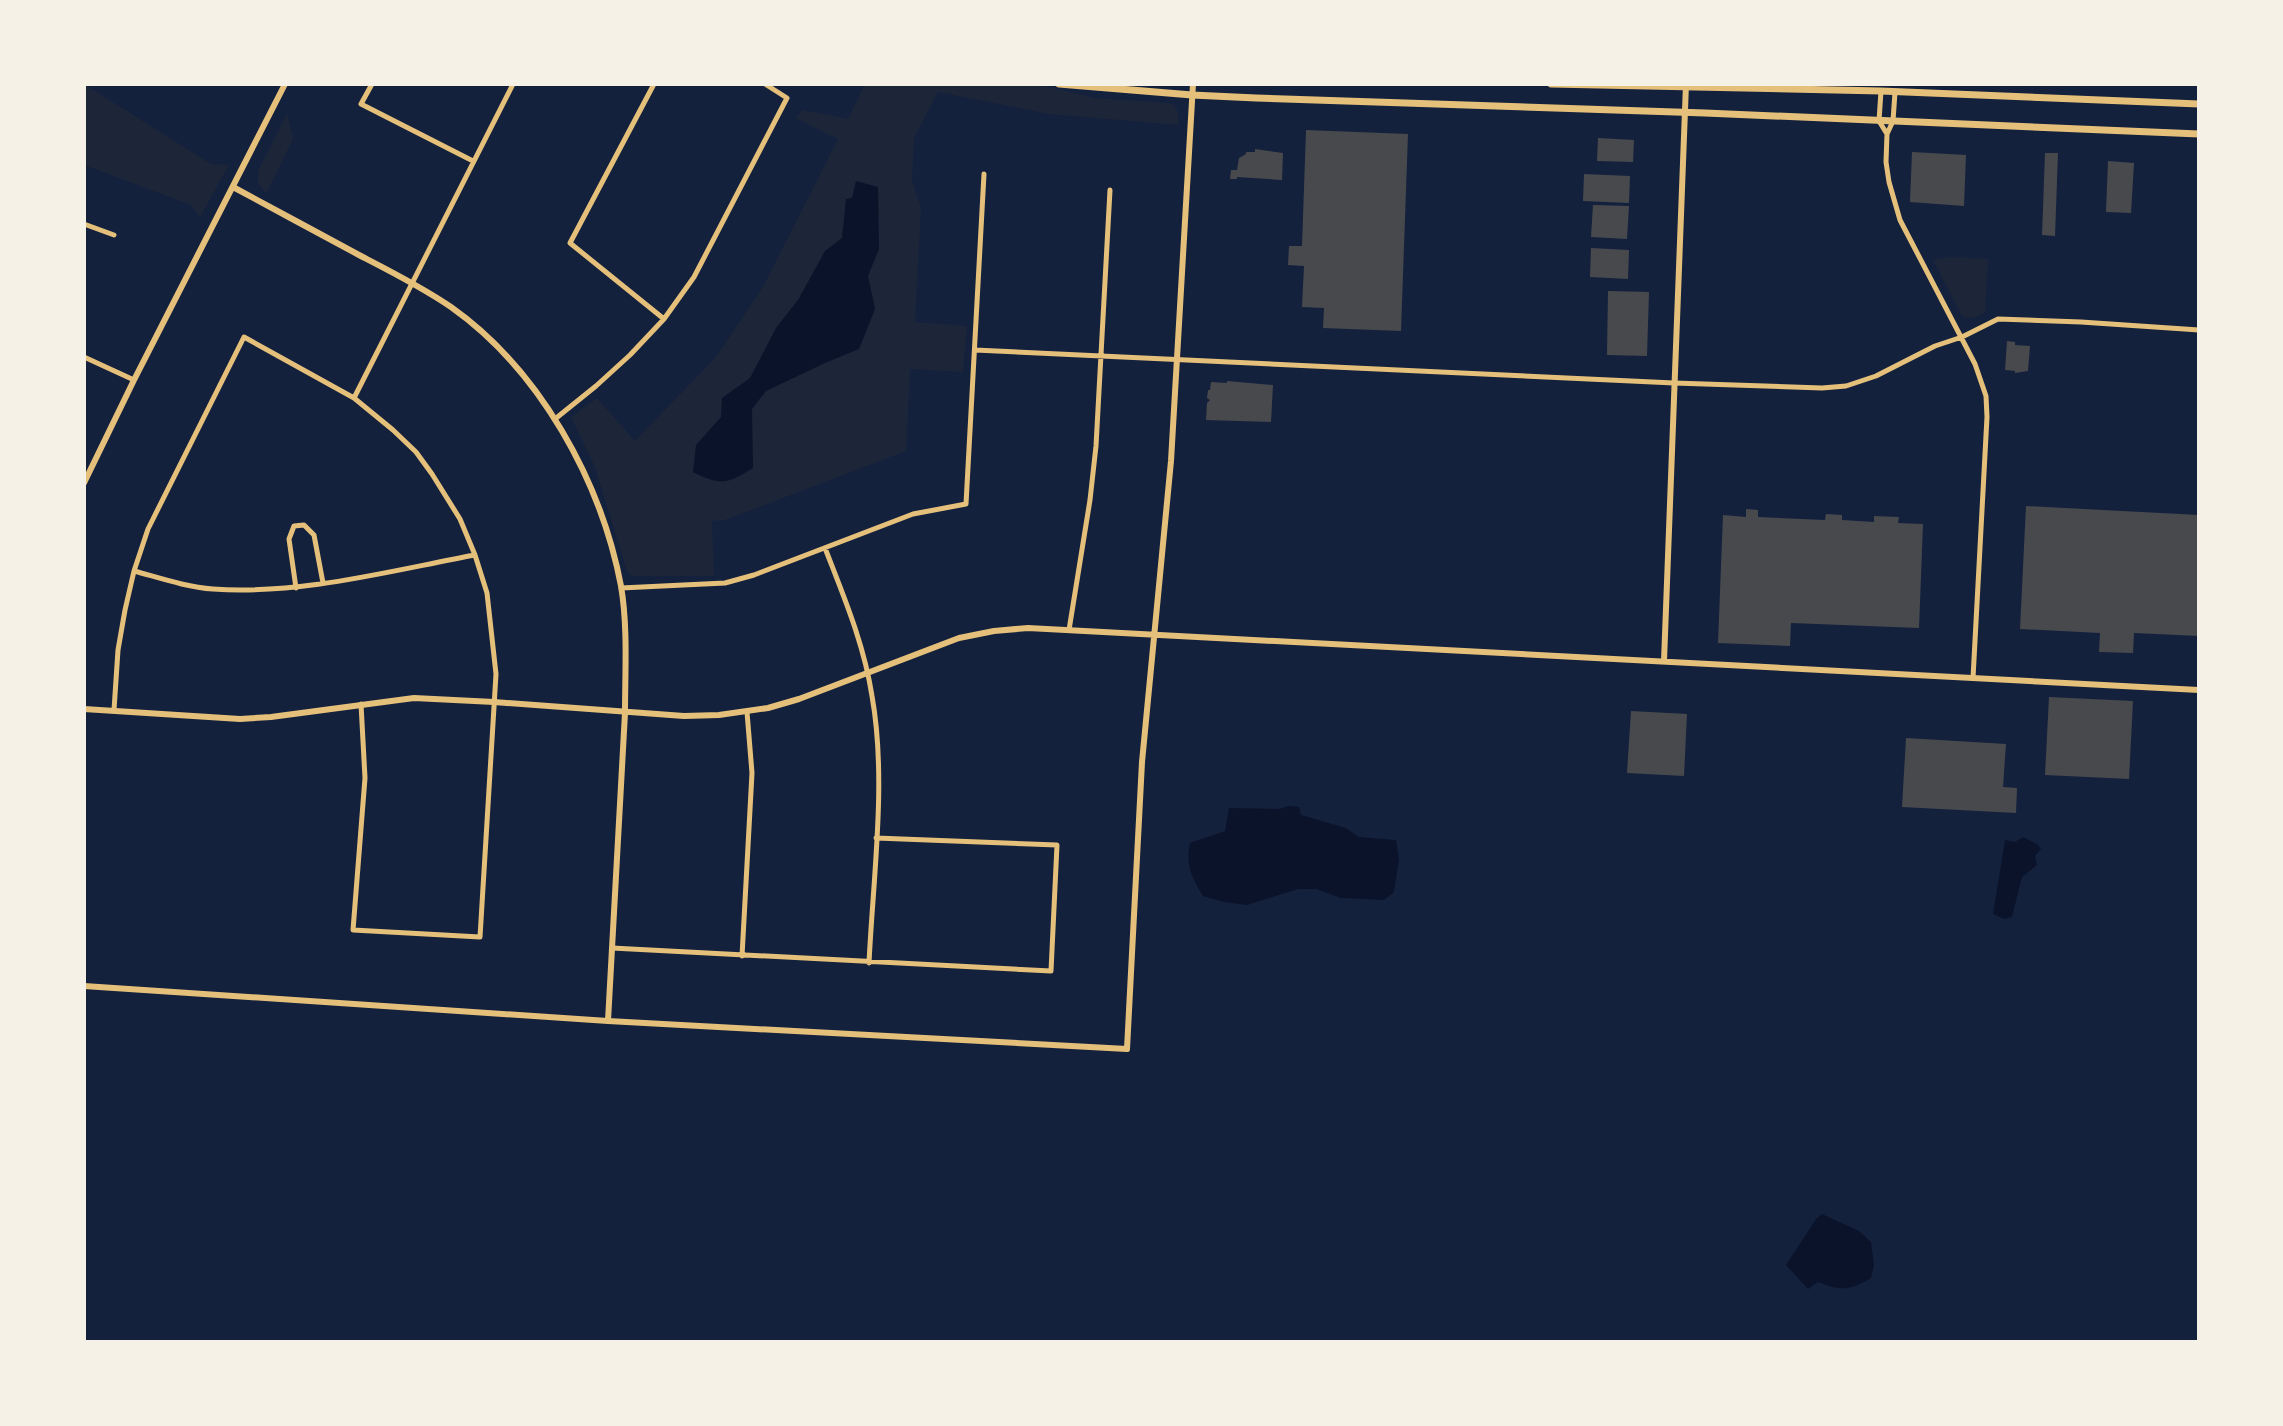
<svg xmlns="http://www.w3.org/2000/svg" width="2283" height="1426" font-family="Georgia,serif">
  <rect width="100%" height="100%" fill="#14213d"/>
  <!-- green -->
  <path fill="#1d2539" d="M 84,84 L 211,164 L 229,165 L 200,217 L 191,205 L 84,165 Z
    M 865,84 L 1035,84 L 1095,98 L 1169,103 C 1180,107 1178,115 1178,125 L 1049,114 L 938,92 L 914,138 L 912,181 L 921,208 L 915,322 L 967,326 L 963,372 L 910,369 L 906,451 L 725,520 L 712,521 L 714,576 L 632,576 L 627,571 L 595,467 L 571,417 L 597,398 L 635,441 L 716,357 L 763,287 L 838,139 L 796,118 L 803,110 L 848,119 Z
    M 287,114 L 293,139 L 266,194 L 258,183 L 258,171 Z
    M 1952,257 L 1988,259 L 1985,312 C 1976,317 1971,321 1962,316 L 1933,260 Z"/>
  <!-- water -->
  <path fill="#0b132b" d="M 856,181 L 878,187 L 879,249 L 868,276 L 875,309 L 859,349 L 825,363 L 766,391 L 752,409 L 753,468 C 728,484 720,486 693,472 L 696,445 L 721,417 L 722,398 L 750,378 L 776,328 L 798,300 L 825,251 L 842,238 L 846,199 L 852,198 Z
    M 1289,806 L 1299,807 L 1301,815 L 1346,828 L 1359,837 L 1396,840 L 1399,859 L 1394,892 L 1384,900 L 1341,898 L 1316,889 L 1298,889 L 1247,905 L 1224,902 L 1203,896 C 1192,878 1185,864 1190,843 L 1225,831 L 1229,808 L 1279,809 Z
    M 2023,837 L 2037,844 L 2041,849 L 2035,856 L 2037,865 L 2022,877 L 2012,917 L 2004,919 L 1993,914 L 2005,840 L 2015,842 Z
    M 1822,1214 L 1859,1231 L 1871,1242 L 1874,1265 L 1871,1278 C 1849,1291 1841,1291 1818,1282 L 1808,1289 L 1786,1265 L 1816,1219 Z"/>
  <!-- building -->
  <path fill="#48494c" d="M 1306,130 L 1408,134 L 1401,331 L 1323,328 L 1324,308 L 1302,307 L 1304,266 L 1288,265 L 1289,246 L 1302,246 Z
    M 1598,138 L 1634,140 L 1633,162 L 1597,161 Z
    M 1255,149 L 1283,153 L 1282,180 L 1237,177 L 1237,179 L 1230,179 L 1231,170 L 1237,170 L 1239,158 L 1246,154 L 1246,152 L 1255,152 Z
    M 1912,152 L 1966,155 L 1964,206 L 1910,202 Z
    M 2045,153 L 2058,153 L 2055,236 L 2042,235 Z
    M 2108,161 L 2134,163 L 2131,213 L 2106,212 Z
    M 1584,174 L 1630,176 L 1629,203 L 1583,201 Z
    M 1593,205 L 1629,206 L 1627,239 L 1591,237 Z
    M 1591,248 L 1629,250 L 1628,279 L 1590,277 Z
    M 1608,291 L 1649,292 L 1647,356 L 1607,355 Z
    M 2007,341 L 2015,342 L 2015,345 L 2030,346 L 2028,371 L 2015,373 L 2015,371 L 2005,370 Z
    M 1227,381 L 1273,385 L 1271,422 L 1206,420 L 1207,403 L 1210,400 L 1207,398 L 1208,390 L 1210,390 L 1211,382 L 1227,383 Z
    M 2026,506 L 2199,515 L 2199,636 L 2134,633 L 2133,653 L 2099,652 L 2100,633 L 2020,629 Z
    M 1746,509 L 1758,510 L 1758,517 L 1825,520 L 1826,514 L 1842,515 L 1842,520 L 1874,522 L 1874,516 L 1899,517 L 1898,523 L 1923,524 L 1919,628 L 1791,623 L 1790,646 L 1718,643 L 1723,515 L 1746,517 Z
    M 2049,697 L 2133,701 L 2129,779 L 2045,775 Z
    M 1631,711 L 1687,714 L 1684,776 L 1627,773 Z
    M 1906,738 L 2006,744 L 2003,787 L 2017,788 L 2016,813 L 1902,807 Z"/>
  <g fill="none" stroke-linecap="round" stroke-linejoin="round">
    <!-- minor -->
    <path stroke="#e5c07b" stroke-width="5" d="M 372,84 L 361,104 L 473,161
      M 654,84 L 570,243 L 664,319
      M 1881,91 L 1879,121 L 1887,134
      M 1895,92 L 1893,121 L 1887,134 L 1886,162 L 1889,182 L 1900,220 L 1975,364 L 1986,396 L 1987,417 L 1973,678
      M 84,224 L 114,235
      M 975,350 L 1674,383 L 1822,388 L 1846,386 L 1876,376 L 1935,346 L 1962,337 L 1998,319 L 2081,322 L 2199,330
      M 84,357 L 134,380
      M 354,398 L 513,84
      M 555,419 L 596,386 L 630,355 L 664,319 L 694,277 L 787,98 L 765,84
      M 825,548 C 844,597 864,644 872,696 C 887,779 873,878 869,963
      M 134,571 C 160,578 186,587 213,589 C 301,595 389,571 475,555
      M 296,588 L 289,539 L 294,526 L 304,525 L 314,535 L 323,583
      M 621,588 L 725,583 L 754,575 L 913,514 L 966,504 L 984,174
      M 1069,630 L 1090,500 L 1096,446 L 1110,190
      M 114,710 L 118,650 L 125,610 L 134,571 L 148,529 L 244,337 L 354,398 L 393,430 L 416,452 L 432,474 L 460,519 L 475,555 L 487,593 L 496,674 L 480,937 L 353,930 L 365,778 L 361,704
      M 612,948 L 1051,971 L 1057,845 L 876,838
      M 742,956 L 752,773 L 747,712"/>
    <!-- tertiary -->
    <path stroke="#e5c07b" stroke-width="6" d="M 233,187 C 275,210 317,232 359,255 C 390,271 422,287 451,307 C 540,370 601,481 621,586 C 628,627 625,672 625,713 L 608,1021
      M 84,483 L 134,380 L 285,84
      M 1664,661 L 1686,84
      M 84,709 L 240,719 L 271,717 L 414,698 L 494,702 L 684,716 L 719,715 L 768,708 L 799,699 L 959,638 L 994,631 L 1028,628 L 2199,690
      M 84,986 L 608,1021 L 1127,1049 L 1142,762 L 1171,461 L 1193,84"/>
    <!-- secondary -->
    <path stroke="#e5c07b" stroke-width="7" d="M 1059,84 L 1192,95 L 1256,98 L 1705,113 L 2199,134
      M 1551,84 L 1881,91 L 2199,104"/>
  </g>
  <!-- border -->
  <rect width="2283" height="1426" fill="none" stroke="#f6f1e7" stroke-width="172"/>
</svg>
